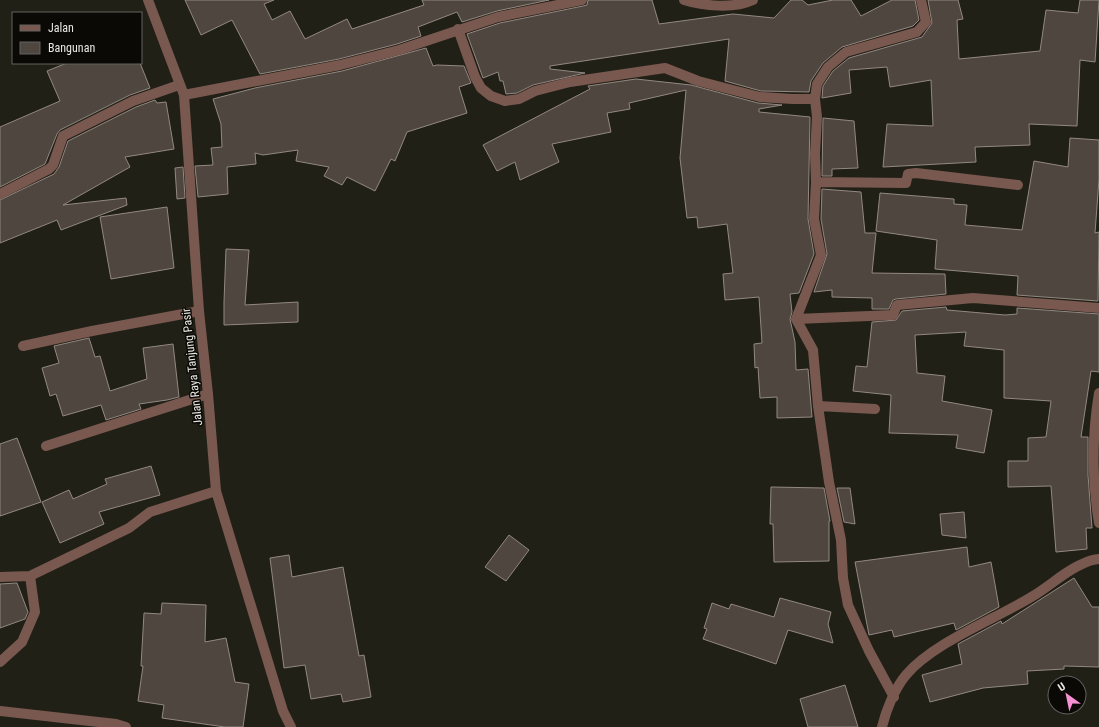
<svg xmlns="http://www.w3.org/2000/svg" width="1099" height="727" font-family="'Roboto Condensed',sans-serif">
  <rect width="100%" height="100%" fill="#212017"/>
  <!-- building -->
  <path fill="#4f4640" stroke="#938882" d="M 185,0 L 274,0 L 264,4 L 272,20 L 290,11 L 305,39 L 347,19 L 352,29 L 424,5 L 422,0 L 549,0 L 497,11 L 462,22 L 457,12 L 418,27 L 421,36 L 397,44 L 339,59 L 260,74 L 232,20 L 201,35 Z
    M 588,0 L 652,0 L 659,24 L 733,14 L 774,18 L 791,0 L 802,0 L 808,5 L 833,0 L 851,0 L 861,16 L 892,0 L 915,0 L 919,20 L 913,26 L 842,47 L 823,63 L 811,81 L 809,92 L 761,91 L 725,81 L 729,39 L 550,66 L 550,69 L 585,73 L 533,85 L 517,93 L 506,94 L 503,81 L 500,81 L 498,72 L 483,78 L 467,34 L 500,23 L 583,6 L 587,5 Z
    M 928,0 L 958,0 L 963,19 L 957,20 L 959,59 L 1040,51 L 1046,10 L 1078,13 L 1080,0 L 1099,0 L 1095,62 L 1080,60 L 1077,126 L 1029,124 L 1030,145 L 975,147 L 976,162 L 883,167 L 887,124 L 933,126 L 931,80 L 890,87 L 887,67 L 849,70 L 851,93 L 822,98 L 823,86 L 833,71 L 849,58 L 922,37 L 932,23 Z
    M 426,48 L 433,66 L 437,65 L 464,66 L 471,83 L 459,87 L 467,113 L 407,132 L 395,161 L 391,159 L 375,191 L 347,177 L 342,185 L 324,176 L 329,167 L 296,161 L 298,150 L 263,155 L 255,153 L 256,164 L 227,167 L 228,194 L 198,197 L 195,166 L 213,165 L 211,148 L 222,147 L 221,124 L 213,99 L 255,88 L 342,71 Z
    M 67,63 L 140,63 L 150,88 L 130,95 L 60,130 L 57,134 L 45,164 L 0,187 L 0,127 L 60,101 L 47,71 Z
    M 636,79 L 691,85 L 758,103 L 782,105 L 759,109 L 759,112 L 810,117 L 808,219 L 814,254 L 799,293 L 790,294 L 792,312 L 790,319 L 795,342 L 796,370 L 808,369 L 812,417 L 777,418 L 777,397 L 760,398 L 758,367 L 755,368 L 754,344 L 762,343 L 759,297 L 725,300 L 723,274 L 733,273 L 727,224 L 698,228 L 697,217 L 687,218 L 680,158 L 686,90 L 629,103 L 630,109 L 607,113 L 611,132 L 552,144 L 559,162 L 520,180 L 515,162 L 497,171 L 483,145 L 590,89 L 588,86 Z
    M 155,100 L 157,103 L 166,102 L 174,149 L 125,157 L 130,167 L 63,205 L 126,198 L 127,205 L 61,230 L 57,220 L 0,243 L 0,200 L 54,174 L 59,167 L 68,141 L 136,107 Z
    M 823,118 L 854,121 L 858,168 L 832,169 L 832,176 L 822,176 Z
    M 1070,138 L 1099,140 L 1099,179 L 1095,233 L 1099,232 L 1098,301 L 1017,295 L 1018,276 L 935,269 L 937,240 L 876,231 L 880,193 L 954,199 L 954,204 L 967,205 L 965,225 L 1022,230 L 1034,161 L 1068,167 Z
    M 183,167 L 185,198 L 177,199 L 175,168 Z
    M 822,189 L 861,192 L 865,233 L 876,233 L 872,273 L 945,274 L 946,294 L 896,299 L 893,300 L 889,309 L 872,309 L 872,298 L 832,297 L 832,290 L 814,292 L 827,254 L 821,219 Z
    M 167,207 L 174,268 L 111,279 L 100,217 Z
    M 226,249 L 249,250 L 245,305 L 298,302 L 298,322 L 224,325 L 224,302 Z
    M 946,307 L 947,310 L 1005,315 L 1017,314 L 1017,308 L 1099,314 L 1099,372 L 1091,371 L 1081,437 L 1088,437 L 1088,475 L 1092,528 L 1086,528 L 1087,549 L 1056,552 L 1051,486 L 1008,487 L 1008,461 L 1028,461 L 1028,438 L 1046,437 L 1051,401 L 1004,398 L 1004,350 L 964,346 L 966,332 L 915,335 L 917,373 L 945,376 L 942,401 L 992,410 L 984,453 L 956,448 L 958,435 L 889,433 L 891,395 L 853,391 L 856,366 L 867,367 L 872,322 L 896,320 L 902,311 Z
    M 89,338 L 95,357 L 100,356 L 110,391 L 147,379 L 143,348 L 173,344 L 179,397 L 167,400 L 139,404 L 141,409 L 106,420 L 101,405 L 63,416 L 56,394 L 50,396 L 42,368 L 59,363 L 54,346 Z
    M 17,438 L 41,502 L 0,516 L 0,444 Z
    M 151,466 L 160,495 L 99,512 L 104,524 L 60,543 L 42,502 L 69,490 L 73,499 L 107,484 L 105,479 Z
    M 771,487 L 824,488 L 830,521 L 829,521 L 829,561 L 774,562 L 773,524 L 770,524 Z
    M 837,488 L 850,488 L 855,524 L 844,522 Z
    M 964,512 L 966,538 L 942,535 L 940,514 Z
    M 509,535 L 529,550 L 506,581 L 485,567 Z
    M 967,547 L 969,567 L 991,562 L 999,607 L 956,630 L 954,623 L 894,637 L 892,630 L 869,635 L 855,562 Z
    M 289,555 L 292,577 L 343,567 L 359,656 L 364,655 L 371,697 L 343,702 L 341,694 L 311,699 L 305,665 L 284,668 L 270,558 Z
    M 1074,578 L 1092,607 L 1099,607 L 1099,667 L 1064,666 L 1064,669 L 1027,671 L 1028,684 L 983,688 L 930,702 L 922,675 L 962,664 L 958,644 L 1001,621 L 1002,624 Z
    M 17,583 L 28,612 L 25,619 L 0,628 L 0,584 Z
    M 780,598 L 831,612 L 828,624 L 833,643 L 788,630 L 776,664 L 703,639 L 707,629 L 704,628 L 712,603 L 729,609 L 731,604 L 774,617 Z
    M 162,603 L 206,605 L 205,642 L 226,638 L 235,682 L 249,684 L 243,727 L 225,727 L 162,718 L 164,705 L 138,701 L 143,666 L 141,666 L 144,613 L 161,614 Z
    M 845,685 L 858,727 L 808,727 L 800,699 Z"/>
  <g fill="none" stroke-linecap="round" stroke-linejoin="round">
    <!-- minor -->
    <path stroke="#79584f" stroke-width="10" d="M 684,0 C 703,6 734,9 753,0
      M 458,29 L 475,77 L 481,88 L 491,96 L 505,101 L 519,99 L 535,91 L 570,82 L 665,68 L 698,81 L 760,97 L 793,99 L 815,99
      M 184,95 L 340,65 L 399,50 L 498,17 L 582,0
      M 816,182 L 906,183 L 908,174 L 916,173 L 1018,185
      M 0,194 L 49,169 L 53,165 L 63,136 L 133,101 L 179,85
      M 796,319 L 893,315 L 897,305 L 973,298 L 1099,308
      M 23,346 L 92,331 L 199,311
      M 1099,393 C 1092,435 1092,481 1099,523
      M 818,406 L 875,409
      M 46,446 L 208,394
      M 0,577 L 30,576 L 129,528 L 150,512 L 216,491
      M 0,662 L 22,642 L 35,612 L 30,576
      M 894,697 L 869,651 L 848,605 L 843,578 L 841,540 L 829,482 L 818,406 L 813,350 L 796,319 L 821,255 L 814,219 L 816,182 L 815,154 L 817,117 L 815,99 L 817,84 L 828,67 L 846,52 L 917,32 L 926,22 L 921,0
      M 0,711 L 116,724 L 126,727
      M 882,727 C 886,710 895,688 906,675 C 934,642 996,619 1033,596 C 1048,587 1061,575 1076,567 C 1084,563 1091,559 1099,559"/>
    <!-- tertiary -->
    <path stroke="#79584f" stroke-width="10" d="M 148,0 L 184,95 L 199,311 L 208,394 L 216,491 L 283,711 L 291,727"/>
  </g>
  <g text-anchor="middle" stroke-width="3" stroke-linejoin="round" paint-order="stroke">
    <!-- street labels -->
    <g font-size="12" fill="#e9e8e2" stroke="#0a0906">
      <text transform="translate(192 367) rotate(-96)" y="4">Jalan Raya Tanjung Pasir</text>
    </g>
  </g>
  <!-- legend -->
  <rect x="12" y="12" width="130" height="52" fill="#0a0906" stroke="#63625e"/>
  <rect x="20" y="25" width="20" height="6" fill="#79584f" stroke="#63625e"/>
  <text x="48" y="32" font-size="12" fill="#e9e8e2">Jalan</text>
  <rect x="20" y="42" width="20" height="12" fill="#4f4640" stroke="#63625e"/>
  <text x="48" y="52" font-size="12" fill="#e9e8e2">Bangunan</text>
  <!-- north arrow -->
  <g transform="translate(1067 695) rotate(327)"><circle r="19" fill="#0a0906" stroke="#63625e"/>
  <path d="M0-3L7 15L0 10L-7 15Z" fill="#f591d2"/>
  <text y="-6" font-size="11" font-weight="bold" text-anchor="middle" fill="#e9e8e2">U</text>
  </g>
</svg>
